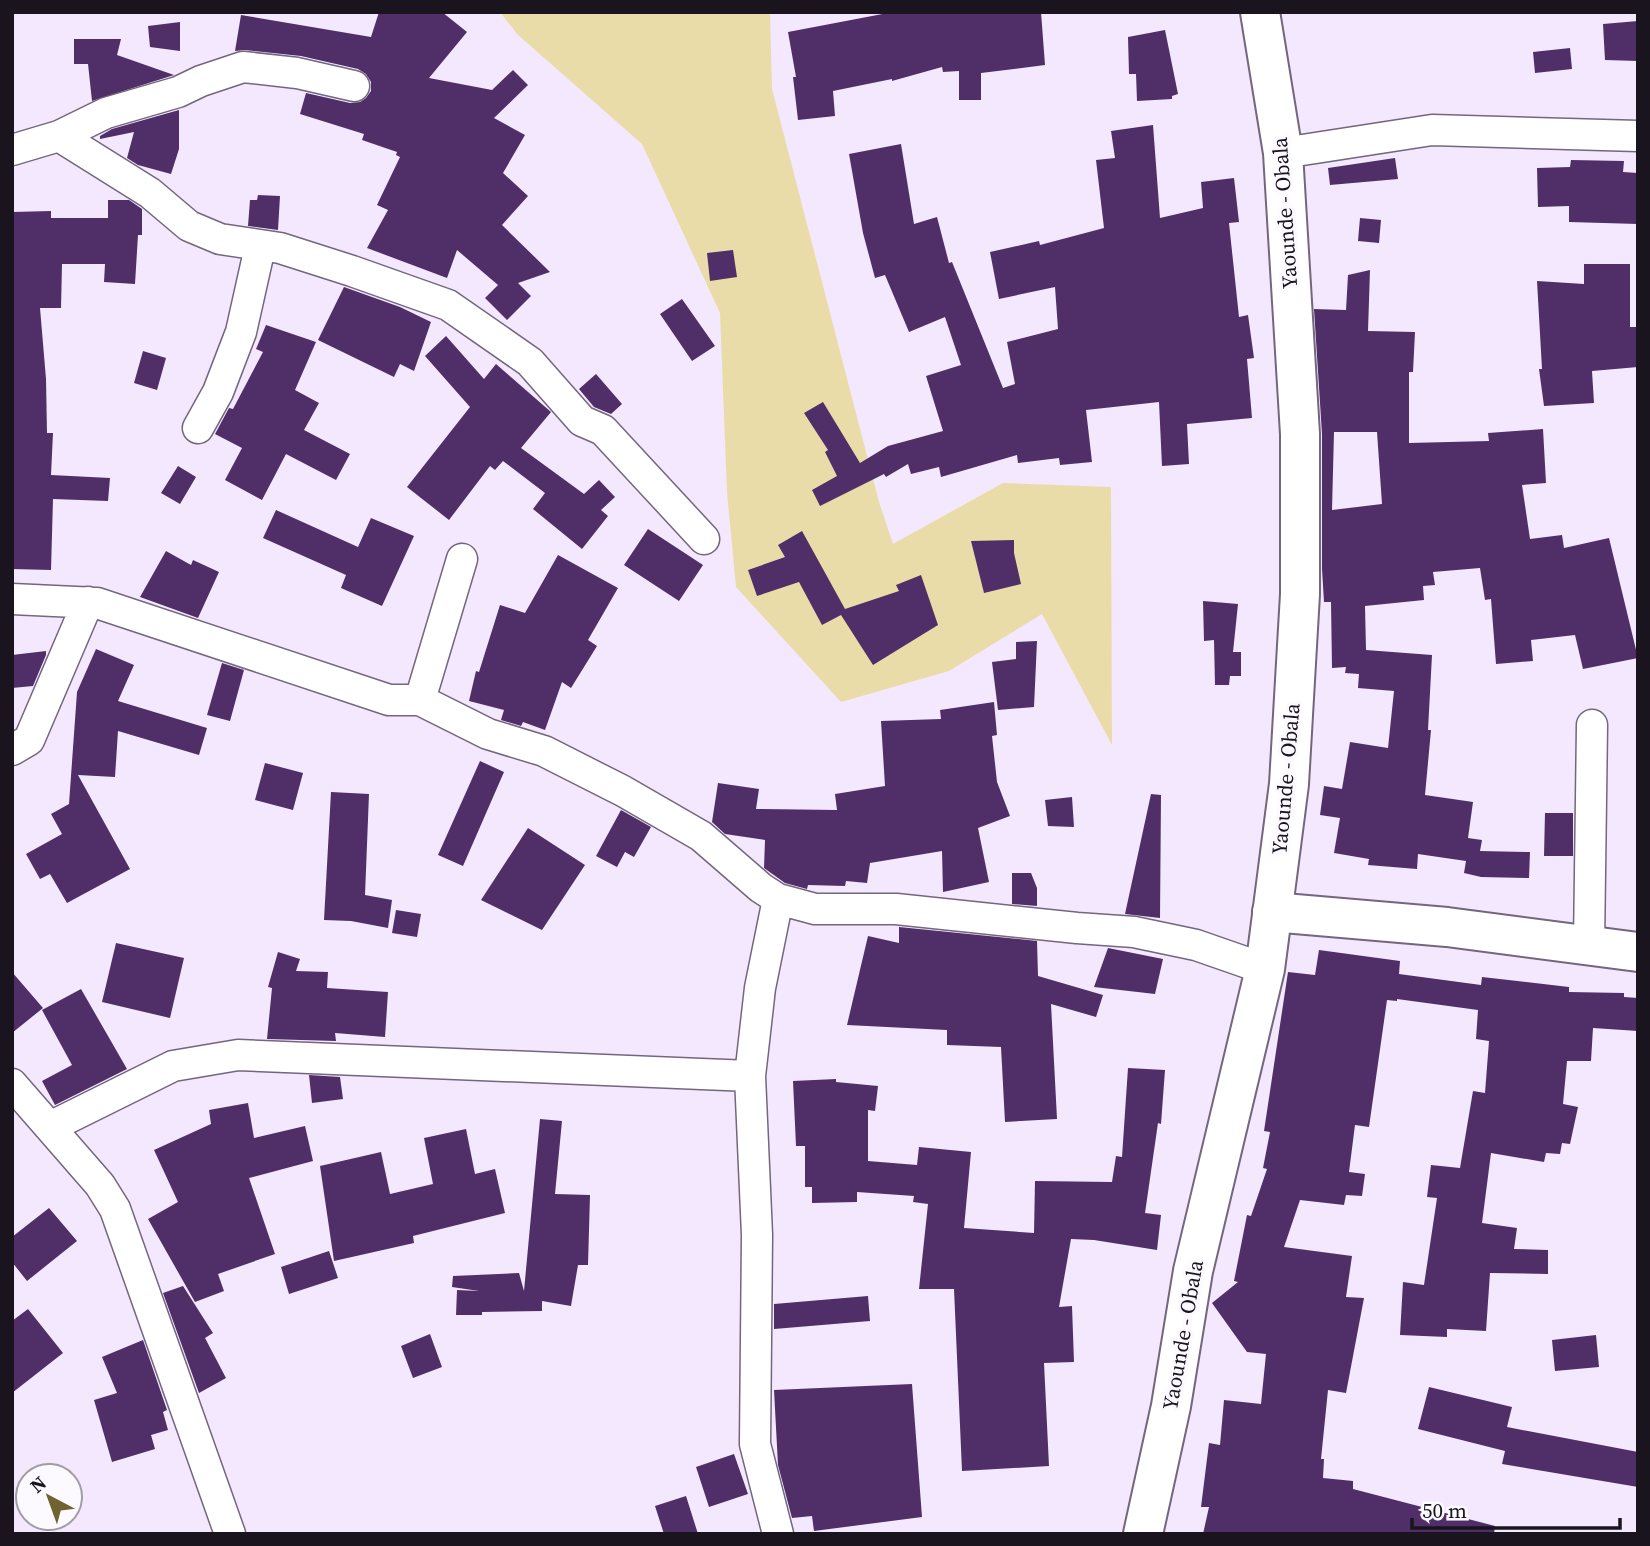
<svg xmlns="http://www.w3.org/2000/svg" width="1650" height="1546" font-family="'Source Serif 4',serif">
  <rect width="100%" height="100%" fill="#f3e8fe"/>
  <!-- green -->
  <path fill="#e9dca9" d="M 500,12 L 770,12 L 772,89 L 879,502 L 893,544 L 1003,483 L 1111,487 L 1112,745 L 1042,614 L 949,671 L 841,702 L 736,587 L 727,492 L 720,313 L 642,144 L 517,34 Z"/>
  <!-- building -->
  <path fill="#502f68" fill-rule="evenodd" d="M 379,12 L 442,12 L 467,32 L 429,78 L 492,90 L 513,70 L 528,85 L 494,118 L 525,135 L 503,173 L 528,196 L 502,225 L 550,272 L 518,283 L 531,296 L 507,320 L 485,298 L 498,285 L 457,250 L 447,278 L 367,248 L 388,210 L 377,205 L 400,157 L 396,155 L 397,152 L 362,140 L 364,134 L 300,114 L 306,93 L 350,103 L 360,102 L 366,98 L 371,91 L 371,82 L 366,74 L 358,69 L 301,56 L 245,50 L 235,51 L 241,15 L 371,37 Z
    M 893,12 L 1041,12 L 1045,65 L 981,73 L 981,100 L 959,100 L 959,71 L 943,72 L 942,67 L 892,81 L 892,79 L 833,91 L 835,116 L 798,120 L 793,77 L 796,77 L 788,32 Z
    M 1638,21 L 1638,61 L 1605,60 L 1603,24 Z
    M 180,22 L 180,51 L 150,47 L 148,26 Z
    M 1165,30 L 1178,94 L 1172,96 L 1172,99 L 1137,101 L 1136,74 L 1129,74 L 1128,37 Z
    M 74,39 L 121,39 L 117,55 L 174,75 L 92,101 L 88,64 L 74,64 Z
    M 1570,48 L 1572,69 L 1535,73 L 1533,52 Z
    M 179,110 L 179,149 L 171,174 L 138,165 L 127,158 L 134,132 L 100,139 L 100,136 L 112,129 Z
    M 1153,125 L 1160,218 L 1203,208 L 1201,182 L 1234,178 L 1239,222 L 1229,223 L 1239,317 L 1248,315 L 1254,358 L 1247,359 L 1252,418 L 1187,424 L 1189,464 L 1162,466 L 1159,402 L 1086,410 L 1092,462 L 1060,465 L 1059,458 L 1018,463 L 1017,455 L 941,477 L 939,467 L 911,474 L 908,464 L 886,477 L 884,474 L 820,506 L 812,490 L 837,476 L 825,452 L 828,450 L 804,413 L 823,402 L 860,463 L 888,446 L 943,431 L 926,376 L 961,365 L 945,317 L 909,332 L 885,275 L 875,278 L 863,233 L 849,154 L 901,144 L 914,224 L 937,217 L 949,263 L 952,262 L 1003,388 L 1015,384 L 1007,342 L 1058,329 L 1055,287 L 999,299 L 990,252 L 1039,241 L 1040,245 L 1104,228 L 1096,160 L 1115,158 L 1111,131 Z
    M 1395,158 L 1398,179 L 1330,185 L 1328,168 Z
    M 1571,160 L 1624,161 L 1623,172 L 1638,173 L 1638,224 L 1569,222 L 1569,206 L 1538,207 L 1537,168 L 1570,167 Z
    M 258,195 L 280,196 L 278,230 L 248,226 L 250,200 L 257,200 Z
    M 108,200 L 129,200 L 142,209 L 142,235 L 138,235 L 135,284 L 104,282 L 105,264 L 62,264 L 61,308 L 40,308 L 46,379 L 47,433 L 53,433 L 51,475 L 110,478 L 108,501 L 53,499 L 51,570 L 12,569 L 12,212 L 51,211 L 51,218 L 108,218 Z
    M 1360,218 L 1381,220 L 1379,243 L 1358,241 Z
    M 733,250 L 737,277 L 710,281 L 707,253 Z
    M 1584,264 L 1630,264 L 1630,327 L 1636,327 L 1638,367 L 1592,371 L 1594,403 L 1544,406 L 1539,369 L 1542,369 L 1537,281 L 1584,284 Z
    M 1370,270 L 1368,331 L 1415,332 L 1413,372 L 1409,372 L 1409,443 L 1489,441 L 1488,433 L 1543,429 L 1546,483 L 1522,485 L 1530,539 L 1562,535 L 1564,548 L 1609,538 L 1638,658 L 1583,669 L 1575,635 L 1531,640 L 1533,661 L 1496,664 L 1491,599 L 1485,600 L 1480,568 L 1433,572 L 1435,585 L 1423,586 L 1424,600 L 1365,606 L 1366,650 L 1432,655 L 1428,730 L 1431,730 L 1425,795 L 1473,802 L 1468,838 L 1482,840 L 1480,851 L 1530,852 L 1529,878 L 1481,877 L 1464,873 L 1466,861 L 1418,854 L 1417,869 L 1368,865 L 1369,859 L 1334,853 L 1340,818 L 1320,815 L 1324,786 L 1342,789 L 1350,742 L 1388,748 L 1394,691 L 1358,688 L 1359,674 L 1345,673 L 1346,667 L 1332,668 L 1331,602 L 1324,602 L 1322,569 L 1322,434 L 1314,309 L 1346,310 L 1348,275 ZM 1334,432 L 1377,432 L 1382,504 L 1332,510 Z
    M 344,287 L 400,307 L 431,322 L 414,371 L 400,364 L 394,377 L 318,340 Z
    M 682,299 L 715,346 L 692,361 L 660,314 Z
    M 266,325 L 316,342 L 295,390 L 319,403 L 304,430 L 350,454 L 336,480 L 286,454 L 262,500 L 225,480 L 242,448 L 215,434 L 229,408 L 233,409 L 263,352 L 256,349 Z
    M 446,336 L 484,379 L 496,364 L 551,412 L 521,448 L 584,494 L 599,480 L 615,497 L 601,510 L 608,516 L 582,549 L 533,509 L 545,493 L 503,461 L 495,470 L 490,466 L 449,520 L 407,487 L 470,407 L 425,356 Z
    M 143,351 L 166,358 L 157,390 L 134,383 Z
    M 596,374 L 622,404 L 611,414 L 594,407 L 579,389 Z
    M 178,466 L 196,477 L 180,504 L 161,493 Z
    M 276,510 L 358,547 L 371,518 L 414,536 L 382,606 L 341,588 L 346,575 L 263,538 Z
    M 648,529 L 703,565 L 679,601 L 624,565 Z
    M 802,531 L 845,609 L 899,591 L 896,585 L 921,575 L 938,625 L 873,665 L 841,615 L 822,625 L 799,582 L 757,596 L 748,570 L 785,557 L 778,545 Z
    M 1014,540 L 1014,553 L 1021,584 L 984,593 L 971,541 Z
    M 166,551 L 191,565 L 193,560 L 219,572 L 198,618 L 140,597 Z
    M 558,555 L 618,588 L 588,640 L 597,646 L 571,688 L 562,682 L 545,730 L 523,722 L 521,726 L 501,720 L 504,710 L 469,701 L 476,671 L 479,672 L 500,605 L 525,613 Z
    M 1203,601 L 1238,604 L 1233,652 L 1241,652 L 1241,676 L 1230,676 L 1229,685 L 1215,685 L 1214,640 L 1204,641 Z
    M 1037,641 L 1034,707 L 998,710 L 992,662 L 1016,659 L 1016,642 Z
    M 96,649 L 134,665 L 118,701 L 207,728 L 199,755 L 118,731 L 115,777 L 78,775 L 130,869 L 67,903 L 50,874 L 40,879 L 26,854 L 62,834 L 51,814 L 69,804 L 77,692 Z
    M 46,651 L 46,655 L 33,686 L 12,688 L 12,655 Z
    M 222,663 L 244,670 L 230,721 L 207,715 Z
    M 994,702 L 997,735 L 992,736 L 997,782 L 1010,816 L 978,828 L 989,882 L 943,892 L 942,851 L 870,863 L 867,883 L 846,881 L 845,886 L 808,885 L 807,889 L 785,883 L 764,868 L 765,840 L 725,834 L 712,822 L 718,783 L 759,789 L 756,809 L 837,810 L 835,794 L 885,786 L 881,721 L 941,719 L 940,710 Z
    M 480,761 L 504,772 L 463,866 L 438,855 Z
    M 265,763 L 303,773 L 293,810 L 255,800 Z
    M 331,792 L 369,794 L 365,895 L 392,900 L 388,928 L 351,921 L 324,920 Z
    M 1151,794 L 1161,795 L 1160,918 L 1125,914 Z
    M 1072,797 L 1074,827 L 1048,826 L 1045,800 Z
    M 621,810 L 651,827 L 634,857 L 625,852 L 617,867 L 596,856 Z
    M 1545,813 L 1573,813 L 1573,856 L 1544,856 Z
    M 528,828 L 585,865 L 542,930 L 481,900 Z
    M 1012,873 L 1031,873 L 1037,888 L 1037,906 L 1012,904 Z
    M 396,910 L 421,914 L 417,937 L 392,933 Z
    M 899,927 L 1037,941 L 1038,976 L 1103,995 L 1096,1017 L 1051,1004 L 1057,1119 L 1005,1122 L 1001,1047 L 947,1045 L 947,1030 L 847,1025 L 868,936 L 899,943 Z
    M 116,943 L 184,958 L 170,1018 L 102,1002 Z
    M 1108,948 L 1163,959 L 1155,994 L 1094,987 Z
    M 1319,950 L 1400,961 L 1399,974 L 1481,985 L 1482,977 L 1569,987 L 1569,992 L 1624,993 L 1624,997 L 1638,998 L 1638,1031 L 1593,1028 L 1591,1061 L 1567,1061 L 1563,1104 L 1578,1107 L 1570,1144 L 1562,1143 L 1560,1154 L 1546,1153 L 1544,1162 L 1491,1153 L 1482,1223 L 1517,1228 L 1514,1249 L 1548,1250 L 1548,1274 L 1490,1273 L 1486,1331 L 1447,1329 L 1447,1337 L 1400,1335 L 1403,1282 L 1424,1285 L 1437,1198 L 1427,1197 L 1431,1165 L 1460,1168 L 1473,1091 L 1485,1093 L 1489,1041 L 1476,1039 L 1478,1010 L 1397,999 L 1397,1001 L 1387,1000 L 1369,1127 L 1355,1125 L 1349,1172 L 1365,1174 L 1362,1196 L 1346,1195 L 1344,1205 L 1300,1200 L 1284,1247 L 1352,1256 L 1346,1297 L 1364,1298 L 1346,1393 L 1328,1390 L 1321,1459 L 1324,1459 L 1323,1478 L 1353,1481 L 1353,1489 L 1495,1526 L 1494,1534 L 1203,1534 L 1209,1507 L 1201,1507 L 1209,1443 L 1220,1445 L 1224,1400 L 1261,1404 L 1266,1354 L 1247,1352 L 1212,1303 L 1238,1282 L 1234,1281 L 1247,1215 L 1251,1216 L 1267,1169 L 1263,1168 L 1270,1132 L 1264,1131 L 1288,972 L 1315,975 Z
    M 278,952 L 300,959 L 296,971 L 328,972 L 327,988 L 388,992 L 385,1037 L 335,1033 L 336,1041 L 267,1039 L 272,988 L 268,987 Z
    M 12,972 L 43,1008 L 12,1033 Z
    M 81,989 L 127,1069 L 55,1105 L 42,1081 L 72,1065 L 42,1010 Z
    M 1128,1068 L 1165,1070 L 1161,1124 L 1158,1123 L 1145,1213 L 1161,1215 L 1157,1250 L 1094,1240 L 1071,1239 L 1059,1307 L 1072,1306 L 1074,1362 L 1044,1363 L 1049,1466 L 962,1471 L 954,1289 L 919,1289 L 928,1204 L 913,1202 L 914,1196 L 857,1192 L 857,1202 L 812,1203 L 812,1187 L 805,1187 L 805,1146 L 796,1146 L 793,1081 L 836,1079 L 836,1082 L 878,1086 L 875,1111 L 868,1110 L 868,1161 L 917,1165 L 919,1147 L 971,1152 L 964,1228 L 1034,1233 L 1035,1181 L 1112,1182 L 1116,1156 L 1122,1157 Z
    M 309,1075 L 340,1077 L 343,1099 L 312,1103 Z
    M 248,1103 L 254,1138 L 305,1126 L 313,1161 L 249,1178 L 275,1254 L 218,1274 L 224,1291 L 195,1302 L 148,1219 L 178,1202 L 154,1150 L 211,1124 L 209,1110 Z
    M 540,1119 L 562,1121 L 555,1194 L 590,1195 L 588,1265 L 578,1265 L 571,1306 L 542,1301 L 542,1311 L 482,1312 L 482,1315 L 456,1315 L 457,1290 L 479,1291 L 452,1287 L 453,1276 L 519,1273 L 524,1291 Z
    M 466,1129 L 475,1174 L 495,1169 L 505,1213 L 413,1236 L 414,1243 L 334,1261 L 320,1166 L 381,1152 L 390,1194 L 433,1184 L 424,1138 Z
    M 49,1208 L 77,1241 L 27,1281 L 12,1262 L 12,1237 Z
    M 329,1251 L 338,1278 L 289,1294 L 281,1267 Z
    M 183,1286 L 213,1333 L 205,1338 L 226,1378 L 199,1393 L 163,1293 Z
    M 868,1296 L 870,1321 L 774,1329 L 774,1304 Z
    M 28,1309 L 63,1353 L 12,1393 L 12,1321 Z
    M 430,1334 L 442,1367 L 413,1378 L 401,1346 Z
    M 1596,1335 L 1599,1367 L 1555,1371 L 1552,1340 Z
    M 143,1340 L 167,1410 L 163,1412 L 168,1430 L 151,1435 L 155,1449 L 112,1462 L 94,1400 L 117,1393 L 102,1357 Z
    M 912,1384 L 922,1517 L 814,1531 L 812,1516 L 792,1518 L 778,1465 L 774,1390 Z
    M 1429,1387 L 1512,1407 L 1507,1427 L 1638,1452 L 1638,1487 L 1502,1464 L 1505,1451 L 1418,1429 Z
    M 734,1454 L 748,1494 L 709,1507 L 696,1467 Z
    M 686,1496 L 698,1534 L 664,1534 L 655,1506 Z"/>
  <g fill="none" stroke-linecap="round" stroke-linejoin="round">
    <defs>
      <path id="street" d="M 59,136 L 106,113 L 178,92 L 201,81 L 243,67 L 297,73 L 354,86
        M 12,150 L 59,136 L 150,193 L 189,226 L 220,239 L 280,248 L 352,271 L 448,305 L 530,362 L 582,421 L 603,430 L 704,539
        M 1283,153 L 1432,130 L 1638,136
        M 198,428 L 218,392 L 241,332 L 260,247
        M 12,599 L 97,603 L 389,700 L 420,700 L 488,734 L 544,751 L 623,791 L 701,836 L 761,888 L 778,899 L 815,909 L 896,909 L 1077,928 L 1134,932 L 1196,945 L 1265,969
        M 420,700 L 462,559
        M 12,750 L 29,740 L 88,602
        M 1589,946 L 1592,725
        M 12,1084 L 100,1185 L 115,1209 L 230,1534
        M 50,1127 L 173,1066 L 238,1055 L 750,1076
        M 778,1534 L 755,1444 L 757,1235 L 750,1076 L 760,988 L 778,899"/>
      <path id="secondary" d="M 1272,912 L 1447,927 L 1638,952"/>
      <path id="highway" d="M 1143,1534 L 1171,1406 L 1193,1271 L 1265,969 L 1289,784 L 1300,594 L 1300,434 L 1283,153 L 1260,12"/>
    </defs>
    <!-- street casing -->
    <use href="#street" stroke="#73667d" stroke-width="33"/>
    <!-- secondary casing -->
    <use href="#secondary" stroke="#73667d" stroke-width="42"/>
    <!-- highway casing -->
    <use href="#highway" stroke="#73667d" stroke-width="42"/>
    <!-- street -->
    <use href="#street" stroke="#fff" stroke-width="30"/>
    <!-- secondary -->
    <use href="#secondary" stroke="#fff" stroke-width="38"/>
    <!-- highway -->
    <use href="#highway" stroke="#fff" stroke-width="38"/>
  </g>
  <g text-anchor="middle" stroke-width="7" stroke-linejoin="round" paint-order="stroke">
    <!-- street labels -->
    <g font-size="21" fill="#19141d" stroke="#fcf9ff">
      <text transform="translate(1285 213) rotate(-94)" y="7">Yaounde - Obala</text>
      <text transform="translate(1286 779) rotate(-85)" y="7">Yaounde - Obala</text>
      <text transform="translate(1183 1335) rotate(-80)" y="7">Yaounde - Obala</text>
    </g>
  </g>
  <!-- border -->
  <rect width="1650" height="1546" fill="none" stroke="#19141d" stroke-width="28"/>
  <!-- north arrow -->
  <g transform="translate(49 1497) rotate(319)"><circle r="33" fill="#fcf9ff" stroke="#a19da5" stroke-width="2"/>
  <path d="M0-5L12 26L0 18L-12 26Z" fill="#716330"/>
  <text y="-10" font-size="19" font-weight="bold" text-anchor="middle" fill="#19141d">N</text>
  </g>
  <!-- scale -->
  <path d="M1412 1518v10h208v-10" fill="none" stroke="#19141d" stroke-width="3.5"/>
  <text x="1422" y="1518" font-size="21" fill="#19141d" stroke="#fcf9ff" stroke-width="5" paint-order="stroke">50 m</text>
</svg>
